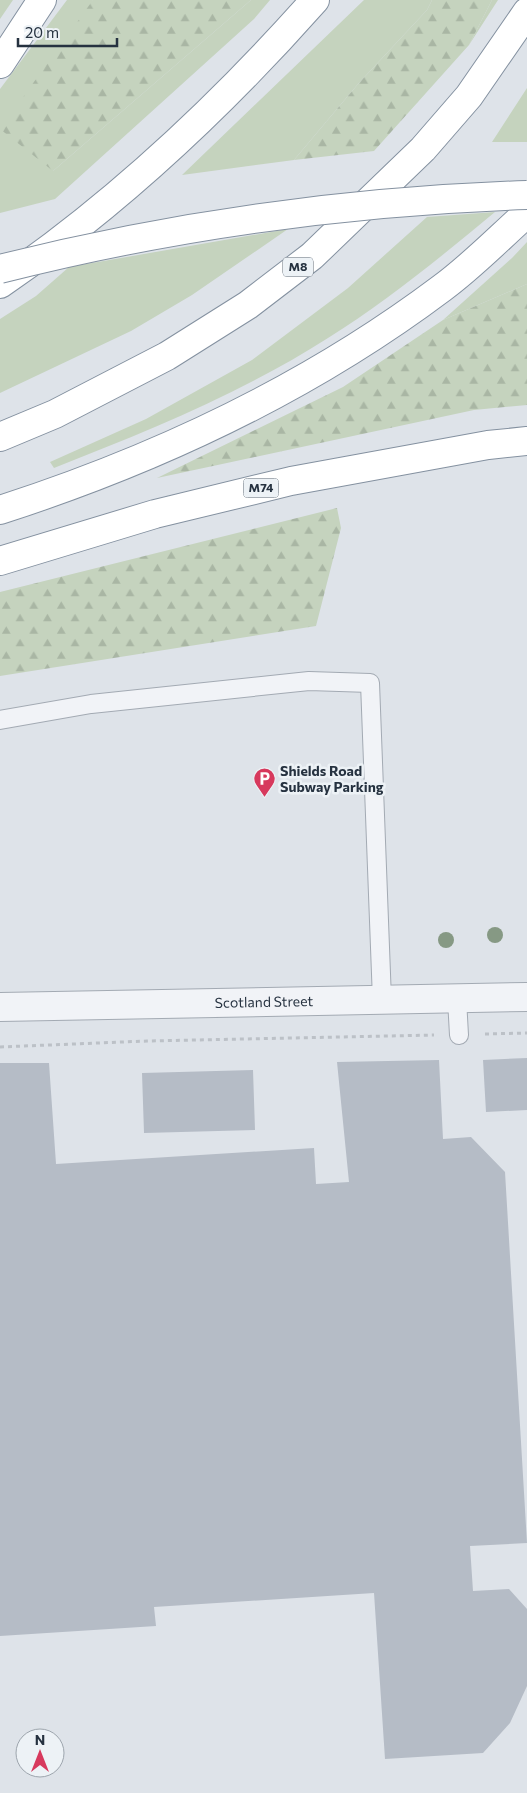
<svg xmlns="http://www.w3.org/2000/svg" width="527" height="1793" font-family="Commissioner,sans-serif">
  <defs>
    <pattern id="forest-firs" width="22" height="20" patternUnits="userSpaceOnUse" patternTransform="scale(1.25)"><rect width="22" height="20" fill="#c5d3be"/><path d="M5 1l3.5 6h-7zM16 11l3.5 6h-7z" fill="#a9b6a4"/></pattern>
  </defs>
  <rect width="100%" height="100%" fill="#dee3e9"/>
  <!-- green -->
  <path fill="#c5d3be" d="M 0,0 L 13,0 L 0,19 Z
    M 67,0 L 93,0 L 53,171 L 251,0 L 270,0 L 254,19 L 55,199 L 0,213 L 0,89 Z
    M 364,0 L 432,0 L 427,10 L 358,84 L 294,160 L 182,175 Z
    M 492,0 L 498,0 L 469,45 Z
    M 527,88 L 527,142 L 492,142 Z
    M 495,212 C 442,256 386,302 328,338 C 242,393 148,431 54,468 L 50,462 L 146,419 L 252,360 L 348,288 L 427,217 Z
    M 288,229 L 192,295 L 131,331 L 0,393 L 0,319 L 36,296 L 69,267 Z
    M 527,242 L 527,284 L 443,320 L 512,258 Z"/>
  <!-- forest -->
  <path fill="url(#forest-firs)" d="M 93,0 L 251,0 L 53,171 L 0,129 Z
    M 432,0 L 492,0 L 469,45 L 374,151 L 294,160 L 358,84 L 427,10 Z
    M 527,284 L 527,405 L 474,410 L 157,478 L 343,387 L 443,320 Z
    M 337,508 L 341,528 L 316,626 L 0,676 L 0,592 Z"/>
  <!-- building -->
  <path fill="#b5bcc6" d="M 527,1058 L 527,1110 L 486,1112 L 483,1060 Z
    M 439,1060 L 443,1139 L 471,1137 L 505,1172 L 527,1543 L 470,1546 L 473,1591 L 509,1589 L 527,1609 L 527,1686 L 510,1723 L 483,1753 L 385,1759 L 374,1593 L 154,1607 L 156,1626 L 0,1636 L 0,1063 L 49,1063 L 56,1164 L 314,1148 L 316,1184 L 349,1182 L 337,1062 Z
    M 253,1070 L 255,1130 L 144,1133 L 142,1073 Z"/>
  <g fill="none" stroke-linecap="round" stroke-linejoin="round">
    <defs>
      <path id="service" d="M 0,720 L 91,704 L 309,681 L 370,683 L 382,1000
        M 457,999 L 459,1035"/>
      <g id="tertiary">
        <path id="s1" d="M 0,1007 L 527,997"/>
      </g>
      <path id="motorway" d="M 0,64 L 42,0
        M 0,284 C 117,204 221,106 315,0
        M 0,437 L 55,414 L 167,356 L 248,305 L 312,256 L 423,149 L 469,96 L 527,12
        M 0,510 C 158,459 309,388 442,288 C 472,266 499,238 527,213
        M 0,561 L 155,514 L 291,481 L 488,445 L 527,441"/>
    </defs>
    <!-- service casing -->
    <use href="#service" stroke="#a3aab3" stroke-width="20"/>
    <!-- tertiary casing -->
    <use href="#tertiary" stroke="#a3aab3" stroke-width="30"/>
    <!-- motorway casing -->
    <use href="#motorway" stroke="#8491a0" stroke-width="30"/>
    <!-- path -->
    <path stroke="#bcc1c7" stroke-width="3" stroke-dasharray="4 4" stroke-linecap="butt" d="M 485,1034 L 527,1033
      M 0,1047 L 147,1041 L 434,1035"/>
    <!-- service -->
    <use href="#service" stroke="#f1f3f7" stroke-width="18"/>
    <!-- tertiary -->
    <use href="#tertiary" stroke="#f1f3f7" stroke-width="28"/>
    <!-- motorway -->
    <use href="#motorway" stroke="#fff" stroke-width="28"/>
    <defs>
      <path id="motorway-bridge" d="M 0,269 C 173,225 349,201 527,195"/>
    </defs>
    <!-- motorway-bridge casing -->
    <use href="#motorway-bridge" stroke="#8491a0" stroke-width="30" stroke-linecap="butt"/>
    <!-- motorway-bridge -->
    <use href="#motorway-bridge" stroke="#fff" stroke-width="28"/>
  </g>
  <!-- trees -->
  <g fill="#869984">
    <circle cx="495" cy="935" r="8"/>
    <circle cx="446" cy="940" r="8"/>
  </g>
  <!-- icons -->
  <defs>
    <symbol id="parking-pin" viewBox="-11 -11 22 30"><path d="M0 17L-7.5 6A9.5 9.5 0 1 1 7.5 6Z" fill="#d7395d" stroke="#edf2f6"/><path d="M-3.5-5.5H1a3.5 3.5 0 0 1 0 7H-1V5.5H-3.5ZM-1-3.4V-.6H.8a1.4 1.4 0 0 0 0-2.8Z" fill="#fff"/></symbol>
  </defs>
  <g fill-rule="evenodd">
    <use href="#parking-pin" x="252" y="766" width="25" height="34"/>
  </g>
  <g text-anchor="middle" stroke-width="5" stroke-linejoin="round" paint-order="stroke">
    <!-- shield labels -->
    <g fill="#edf2f6" stroke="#626c77" stroke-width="1">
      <rect x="283" y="257.5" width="30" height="19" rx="4"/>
      <rect x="243.5" y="478.5" width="35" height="19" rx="4"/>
    </g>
    <g font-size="12" font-weight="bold" fill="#263240">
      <text x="298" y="271">M8</text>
      <text x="261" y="492">M74</text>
    </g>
    <!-- poi labels -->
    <g font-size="14" font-weight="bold" fill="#263240" stroke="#edf2f6" text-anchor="start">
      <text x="280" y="776">Shields Road<tspan x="280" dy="16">Subway Parking</tspan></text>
    </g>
    <!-- street labels -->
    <g font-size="14" fill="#263240" stroke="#edf2f6">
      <text dy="5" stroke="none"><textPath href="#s1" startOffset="264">Scotland Street</textPath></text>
    </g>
  </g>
  <!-- north arrow -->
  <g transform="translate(40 1753)"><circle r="24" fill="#edf2f6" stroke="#9da5ad"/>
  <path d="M0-4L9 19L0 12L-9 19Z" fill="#d7395d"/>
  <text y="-8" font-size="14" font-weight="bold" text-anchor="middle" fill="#263240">N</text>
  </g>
  <!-- scale -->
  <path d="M18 38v8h99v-8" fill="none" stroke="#263240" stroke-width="2.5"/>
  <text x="25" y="38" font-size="15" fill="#263240" stroke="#edf2f6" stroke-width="4" paint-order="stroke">20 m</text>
</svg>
